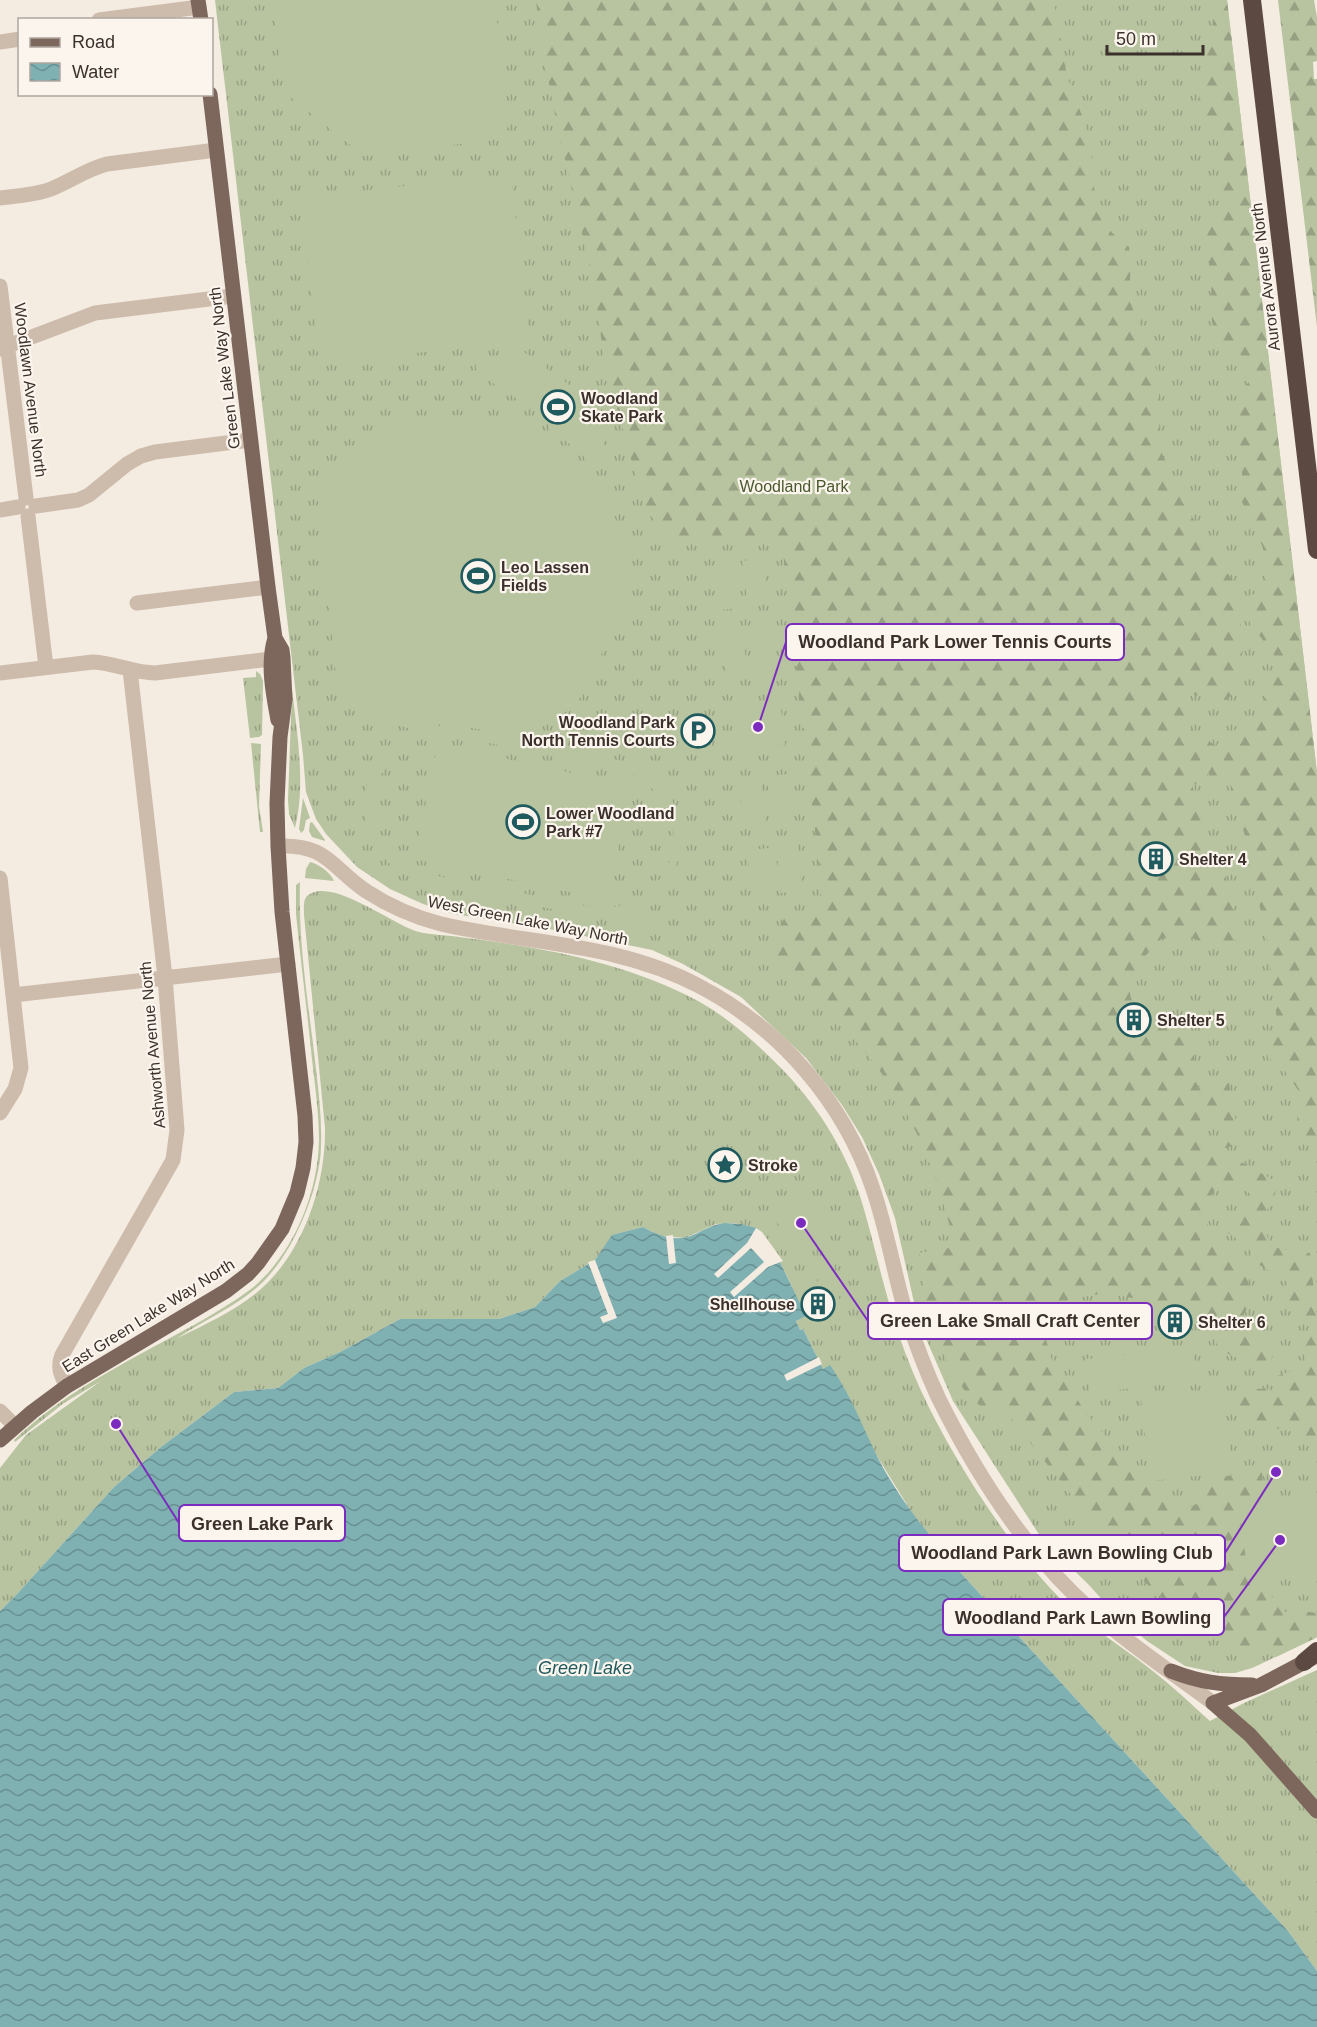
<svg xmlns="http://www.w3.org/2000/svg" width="1317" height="2027" font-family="Arial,sans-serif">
  <defs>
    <pattern id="grass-tufts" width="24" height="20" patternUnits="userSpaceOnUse" patternTransform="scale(1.5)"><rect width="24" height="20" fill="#b8c4a0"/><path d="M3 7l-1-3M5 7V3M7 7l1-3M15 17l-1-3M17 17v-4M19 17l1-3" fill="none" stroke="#97a083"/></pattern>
    <pattern id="forest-firs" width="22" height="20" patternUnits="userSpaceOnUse" patternTransform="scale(1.5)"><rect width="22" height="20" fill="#b8c4a0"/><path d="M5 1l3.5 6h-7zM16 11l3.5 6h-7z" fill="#97a083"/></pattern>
    <pattern id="water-waves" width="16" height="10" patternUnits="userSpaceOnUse" patternTransform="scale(1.5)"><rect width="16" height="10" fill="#7fb0b2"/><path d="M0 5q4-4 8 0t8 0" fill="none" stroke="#699091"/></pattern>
  </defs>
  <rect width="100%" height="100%" fill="#f4ebe1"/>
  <!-- grass -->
  <path fill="url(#grass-tufts)" d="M 215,0 L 1227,0 L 1317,773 L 1317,1637 L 1314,1639 L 1252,1668 L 1235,1673 L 1218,1673 L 1185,1666 L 1147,1641 L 1115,1614 L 1089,1585 L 1042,1539 L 953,1401 L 918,1320 L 895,1218 L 879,1174 L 862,1137 L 842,1105 L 806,1058 L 741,997 L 683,964 L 652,950 L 555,930 L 454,914 L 423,904 L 390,889 L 357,867 L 326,834 L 316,819 L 306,792 L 303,755 Z
    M 256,671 L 260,674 L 263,681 L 262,735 L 259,737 L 250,738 L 243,678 L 256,677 Z
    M 292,689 C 297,734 306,784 295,828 L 289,814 L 288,800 Z
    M 251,743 L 261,744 L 259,806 L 263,832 L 260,832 Z
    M 300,882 C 298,945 309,1007 316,1069 C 319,1095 322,1121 321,1147 C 320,1186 297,1243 271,1273 C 255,1293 232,1306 209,1319 C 199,1325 187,1331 178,1338 C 204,1325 232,1312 255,1294 C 302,1257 326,1186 325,1128 L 304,915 C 304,909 303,900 307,896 C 330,875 394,926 419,932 C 431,935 446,935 459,937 C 540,947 625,962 698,1001 C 729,1018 756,1043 781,1068 C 816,1104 843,1146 859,1193 C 872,1233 880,1275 893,1316 C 907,1365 930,1413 956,1457 C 983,1503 1014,1548 1050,1588 C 1078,1619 1116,1642 1149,1668 C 1170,1684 1190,1703 1210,1721 L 1244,1703 L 1317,1670 L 1317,1971 L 1288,1931 L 960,1572 L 919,1524 L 823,1369 L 803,1329 L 806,1315 L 780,1262 L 749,1226 L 733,1223 L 716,1224 L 685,1238 L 660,1236 L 643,1227 L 613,1235 L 595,1260 L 560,1281 L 535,1307 L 499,1319 L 400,1319 L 342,1351 L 304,1368 L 278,1388 L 234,1392 L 161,1447 L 114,1487 L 18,1593 L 0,1611 L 0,1468 L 26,1435 L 101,1381 L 64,1403 L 15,1442 L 14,1440 C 67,1389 137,1357 201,1321 C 218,1311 235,1301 251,1289 C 293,1255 318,1194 319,1140 C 319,1113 315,1086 312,1059 C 307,1011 301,963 296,914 L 296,885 Z"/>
  <!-- forest -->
  <path fill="url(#forest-firs)" d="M 536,0 L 1056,0 L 1055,8 L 1067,76 L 1090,137 L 1096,210 L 1105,225 L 1120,241 L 1129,247 L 1131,261 L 1129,299 L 1160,379 L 1158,407 L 1161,451 L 1190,515 L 1211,540 L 1219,562 L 1237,586 L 1243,647 L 1239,680 L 1233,694 L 1226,700 L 1216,700 L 1191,694 L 1182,700 C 1183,715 1187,727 1199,735 L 1209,779 L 1192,785 L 1213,860 L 1221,858 L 1241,937 L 1228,943 L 1212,946 L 1185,935 L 1161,939 C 1147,955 1124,974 1131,998 C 1133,1005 1141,1012 1147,1013 C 1162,1017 1175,1010 1188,1020 L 1199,1087 L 1229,1083 C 1232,1104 1242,1128 1230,1147 L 1225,1148 L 1220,1142 L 1219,1121 C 1196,1115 1199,1137 1203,1151 L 1224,1163 L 1243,1163 L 1275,1181 C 1279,1199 1267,1203 1265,1217 C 1263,1226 1268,1237 1270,1246 L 1286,1250 L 1310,1253 L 1317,1321 L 1304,1321 L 1294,1318 L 1286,1304 L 1287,1283 L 1282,1277 L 1274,1274 L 1255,1262 L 1246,1242 C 1235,1237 1226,1237 1225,1222 C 1231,1214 1243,1208 1247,1198 C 1254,1182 1229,1178 1219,1185 C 1206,1194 1204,1230 1213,1242 C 1220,1250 1232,1252 1241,1257 C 1247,1271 1251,1287 1249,1303 C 1247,1312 1238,1319 1242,1329 C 1247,1343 1282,1346 1269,1366 L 1263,1367 C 1249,1361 1225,1357 1217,1344 C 1210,1333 1209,1319 1199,1310 L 1105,1293 L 1071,1299 L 1054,1306 L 1044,1318 L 1044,1333 L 1052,1360 L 1086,1413 L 1146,1485 L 1175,1507 L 1190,1507 L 1197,1504 L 1209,1483 L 1218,1478 L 1256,1470 L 1262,1473 L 1265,1502 L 1239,1505 L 1249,1583 L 1261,1582 L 1268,1590 L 1279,1609 L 1285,1612 L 1297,1610 L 1317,1613 L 1317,1637 L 1276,1657 L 1261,1650 L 1230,1648 L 1176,1612 L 1123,1561 L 1007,1413 L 986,1410 L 970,1398 L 952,1373 L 926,1310 L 919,1253 L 955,1247 C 935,1159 904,1092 842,1025 C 828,1010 812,993 796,980 C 789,975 778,972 773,965 C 770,961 768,953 767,948 L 786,916 L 813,913 L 819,908 L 821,884 L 782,544 L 753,540 L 669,538 L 645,509 L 604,361 L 595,290 L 558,130 L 540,37 Z
    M 1214,0 L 1227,0 L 1317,773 L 1317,1147 L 1302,1144 L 1297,1135 L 1298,1090 L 1283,1068 L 1268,1058 L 1267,1051 L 1278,1029 L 1266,930 L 1245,851 L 1249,850 L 1227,773 L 1210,779 L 1200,736 L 1215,745 L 1228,741 L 1239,724 L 1253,719 L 1258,713 L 1271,683 L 1275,657 L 1246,617 L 1248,597 L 1266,587 L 1266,554 L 1242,502 L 1242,469 L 1237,402 L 1248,383 L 1248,371 L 1245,358 L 1223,344 L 1212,322 L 1211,279 L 1206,238 L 1219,203 L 1224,174 L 1216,130 L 1199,111 C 1200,94 1199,76 1202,59 C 1205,39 1219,22 1214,0 Z
    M 1278,0 L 1314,0 L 1317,17 L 1317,61 L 1313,62 L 1314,79 L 1317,79 L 1317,327 Z
    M 1311,1335 L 1317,1337 L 1317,1457 C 1312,1450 1315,1441 1307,1437 C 1292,1428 1252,1428 1242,1415 C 1239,1411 1238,1405 1238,1402 C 1239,1385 1261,1389 1273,1390 L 1277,1385 L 1276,1376 L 1301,1368 L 1306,1363 L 1302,1349 L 1302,1337 Z"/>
  <!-- garden -->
  <path fill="#b8c4a0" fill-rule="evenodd" d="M 273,0 L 483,0 L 486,13 L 496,12 L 510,124 L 499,139 L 364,156 L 284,92 Z
    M 511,175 L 529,341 L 319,363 L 302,197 Z
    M 524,352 L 583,395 L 605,446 L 604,455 L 601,461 L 587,462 L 581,452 L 550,430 L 546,418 L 479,374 C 474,367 475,365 479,358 Z
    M 482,415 L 510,423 L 566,452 L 601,485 L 623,536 L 631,587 L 632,623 L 611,619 L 599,663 L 589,686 L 573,706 L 556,719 L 523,737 L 434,721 L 407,728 L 376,719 L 337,686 L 317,491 L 335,465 L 372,436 L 416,416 Z
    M 763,559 L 768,604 L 748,607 L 742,561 Z
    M 734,562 L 740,608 L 718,610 L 713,565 Z
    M 772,629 L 777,675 L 756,677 L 751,632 Z
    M 743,633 L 748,678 L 727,681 L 722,635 Z
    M 780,700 L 785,745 L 764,747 L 759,702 Z
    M 751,703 L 756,748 L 735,751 L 730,705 Z
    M 435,726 L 453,726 L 632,763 C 638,767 646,770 652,775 C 689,806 692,866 653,898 C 645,905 635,909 625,914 L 646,918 L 644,928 L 421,882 C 410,877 398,872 389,863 C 352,828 358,767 400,739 C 411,732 423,729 435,726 ZM 439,735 L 452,735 L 630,773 C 701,810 681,902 601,909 L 423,873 C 351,842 360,748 439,735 Z
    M 438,744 L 632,786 L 607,900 L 414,859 Z
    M 788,774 L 794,820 L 773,822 L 767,776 Z
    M 760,777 L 765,823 L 744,825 L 738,780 Z
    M 303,798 L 310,818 L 306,820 L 304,830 L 301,833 L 299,829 Z
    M 312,822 L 325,840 L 325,841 L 312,837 L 309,831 L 310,823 Z
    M 797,845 L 802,890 L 781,893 L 776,847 Z
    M 768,848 L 773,894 L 752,896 L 747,851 Z
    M 310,862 C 319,864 331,873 334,881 L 305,878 L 306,869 Z
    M 798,1188 L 828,1220 L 823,1225 L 830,1233 L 806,1255 L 769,1214 Z
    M 828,1276 L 841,1302 L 830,1307 L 834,1315 L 800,1330 L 796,1321 L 805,1316 L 792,1288 L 813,1278 L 815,1282 Z
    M 1192,1347 L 1195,1381 L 1090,1393 L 1086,1359 Z
    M 1222,1390 L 1232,1472 L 1150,1481 L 1141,1399 Z
    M 1317,1495 L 1317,1575 L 1249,1584 L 1239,1505 Z"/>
  <!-- water -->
  <path fill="url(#water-waves)" d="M 724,1223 L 741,1224 L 756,1228 L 780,1262 L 806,1316 L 796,1321 L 800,1330 L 803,1329 L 823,1369 L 830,1365 C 851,1395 863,1428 879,1460 C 901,1502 930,1536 960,1572 L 1288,1931 L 1317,1971 L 1317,2027 L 0,2027 L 0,1611 L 18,1593 L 114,1487 L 161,1447 L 234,1392 L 278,1388 L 304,1368 L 342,1351 L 400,1319 L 499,1319 L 535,1307 L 560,1281 L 595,1260 L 612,1235 L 643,1227 C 657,1235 676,1243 693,1235 C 704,1230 712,1225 724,1223 Z"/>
  <!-- pier -->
  <path fill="#f4ebe1" d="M 756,1228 L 762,1232 L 783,1261 L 768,1267 L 734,1297 L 730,1292 L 764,1262 L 751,1248 L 718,1278 L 714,1274 L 747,1243 Z
    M 673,1235 L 676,1263 L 669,1264 L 666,1236 Z
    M 595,1260 L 617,1318 L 603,1323 L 600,1317 L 608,1314 L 588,1262 Z
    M 819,1357 L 822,1364 L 787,1381 L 784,1375 Z"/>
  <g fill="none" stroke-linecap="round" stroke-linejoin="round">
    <!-- minor -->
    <path stroke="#cdbbac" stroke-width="15" d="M 99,20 L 199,7
      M 0,42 L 20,39
      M 0,198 C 17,196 35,195 51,189 C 71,181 87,169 107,164 L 216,150
      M 0,286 L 26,498
      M 0,349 L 95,313 L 233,296
      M 36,506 L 78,500 L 89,495 L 127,464 L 141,456 L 155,452 L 250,440
      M 0,510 L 18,507
      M 28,516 L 46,667
      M 137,603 L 268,587
      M 0,673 L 93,662 C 115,663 134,673 155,673 L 271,659
      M 278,846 C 327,844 330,866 366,891 C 389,906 414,917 441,924 C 528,944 618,943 699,986 C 780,1028 844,1102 873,1189 C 887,1230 894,1273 906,1314 C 915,1342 926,1371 938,1397 C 977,1476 1027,1554 1093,1612 C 1131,1646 1173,1673 1213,1703
      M 0,878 L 21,1068 L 15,1089 L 0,1113
      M 13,995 L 288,964
      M 67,1386 C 61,1376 57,1367 62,1355 L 173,1160 L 177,1130 L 165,977 L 130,670
      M 0,1411 L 15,1426"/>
    <!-- major -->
    <path stroke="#7d675c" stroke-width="15" d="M 198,0 L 201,20
      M 275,638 C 267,663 273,694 278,720
      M 0,1440 L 32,1412 L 67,1386 L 226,1291 L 248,1274 L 258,1263 L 282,1229 L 297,1193 L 303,1168 L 306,1142 L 305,1116 L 282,912 L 278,846 L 277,803 L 280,737 L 285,699 L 283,658 L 282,650 L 275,638 L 268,587 L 210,94
      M 1314,1657 L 1261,1685 L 1213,1703 L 1250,1735 L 1317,1811
      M 1171,1671 C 1199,1682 1221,1685 1252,1685"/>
    <!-- highway -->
    <path stroke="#5c4a42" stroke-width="18" d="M 1252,0 L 1317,550
      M 1304,1662 L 1317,1651"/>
  </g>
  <!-- icons -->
  <defs>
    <symbol id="stadium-ring" viewBox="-11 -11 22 22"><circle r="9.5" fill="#fbf5ee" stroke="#1f5a5e" stroke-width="1.5"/><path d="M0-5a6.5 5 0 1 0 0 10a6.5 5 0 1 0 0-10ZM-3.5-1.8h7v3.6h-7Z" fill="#1f5a5e"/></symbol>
    <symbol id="parking-ring" viewBox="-11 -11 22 22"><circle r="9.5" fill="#fbf5ee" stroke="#1f5a5e" stroke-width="1.5"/><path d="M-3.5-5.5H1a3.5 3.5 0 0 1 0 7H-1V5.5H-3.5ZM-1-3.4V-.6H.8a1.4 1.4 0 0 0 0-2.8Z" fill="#1f5a5e"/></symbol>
    <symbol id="building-ring" viewBox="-11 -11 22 22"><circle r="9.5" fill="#fbf5ee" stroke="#1f5a5e" stroke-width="1.5"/><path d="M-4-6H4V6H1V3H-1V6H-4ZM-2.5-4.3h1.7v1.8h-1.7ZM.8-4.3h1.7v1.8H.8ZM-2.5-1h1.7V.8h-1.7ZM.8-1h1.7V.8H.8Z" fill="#1f5a5e"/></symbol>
    <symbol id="sight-ring" viewBox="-11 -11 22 22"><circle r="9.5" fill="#fbf5ee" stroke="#1f5a5e" stroke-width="1.5"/><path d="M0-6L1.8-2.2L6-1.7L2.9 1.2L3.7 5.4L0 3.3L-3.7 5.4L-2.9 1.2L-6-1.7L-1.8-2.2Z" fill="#1f5a5e"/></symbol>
  </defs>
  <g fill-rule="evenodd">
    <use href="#stadium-ring" x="539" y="388" width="38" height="38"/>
    <use href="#stadium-ring" x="459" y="557" width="38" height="38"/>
    <use href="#parking-ring" x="679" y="712" width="38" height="38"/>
    <use href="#stadium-ring" x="504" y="803" width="38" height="38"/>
    <use href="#building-ring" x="1137" y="840" width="38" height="38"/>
    <use href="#building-ring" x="1115" y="1001" width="38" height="38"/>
    <use href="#sight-ring" x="706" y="1146" width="38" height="38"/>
    <use href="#building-ring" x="799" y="1285" width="38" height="38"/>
    <use href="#building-ring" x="1156" y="1303" width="38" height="38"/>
  </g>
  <g text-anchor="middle" stroke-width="4.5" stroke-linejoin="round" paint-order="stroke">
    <!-- street labels -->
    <g font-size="16" fill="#3b302b" stroke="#fbf5ee">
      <text transform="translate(1265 277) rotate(-97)" y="6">Aurora Avenue North</text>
      <text transform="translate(224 368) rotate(-97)" y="6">Green Lake Way North</text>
      <text transform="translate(31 390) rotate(83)" y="6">Woodlawn Avenue North</text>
      <text transform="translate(528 920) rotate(11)" y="6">West Green Lake Way North</text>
      <text transform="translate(152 1045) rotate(-95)" y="6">Ashworth Avenue North</text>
      <text transform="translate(148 1315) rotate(-32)" y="6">East Green Lake Way North</text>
    </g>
    <!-- poi labels -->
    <g font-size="16" font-weight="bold" fill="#3b302b" stroke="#fbf5ee" text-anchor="start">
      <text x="581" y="404">Woodland<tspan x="581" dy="18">Skate Park</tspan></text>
      <text x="501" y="573">Leo Lassen<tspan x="501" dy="18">Fields</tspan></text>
      <text x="675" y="728" text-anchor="end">Woodland Park<tspan x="675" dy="18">North Tennis Courts</tspan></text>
      <text x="546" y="819">Lower Woodland<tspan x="546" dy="18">Park #7</tspan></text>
      <text x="1179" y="865">Shelter 4</text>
      <text x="1157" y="1026">Shelter 5</text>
      <text x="748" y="1171">Stroke</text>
      <text x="795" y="1310" text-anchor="end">Shellhouse</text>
      <text x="1198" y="1328">Shelter 6</text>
    </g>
    <!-- park labels -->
    <g font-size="16" fill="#4a5a2e" stroke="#fbf5ee">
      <text x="794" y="492">Woodland Park</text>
    </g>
    <!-- water labels -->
    <g font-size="18" font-style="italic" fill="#1f5a5e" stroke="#fbf5ee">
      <text x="585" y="1674">Green Lake</text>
    </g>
  </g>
  <!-- callouts -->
  <path fill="none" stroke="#7b2cbf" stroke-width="2" d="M758 727L786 642M801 1223L868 1321M116 1424L179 1523M1276 1472L1225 1553M1280 1540L1224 1617"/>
  <g fill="#7b2cbf" stroke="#fbf5ee" stroke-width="2">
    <circle cx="758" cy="727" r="6"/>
    <circle cx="801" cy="1223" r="6"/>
    <circle cx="116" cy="1424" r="6"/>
    <circle cx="1276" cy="1472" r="6"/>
    <circle cx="1280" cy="1540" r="6"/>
  </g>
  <g fill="#fbf5ee" stroke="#7b2cbf" stroke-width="2">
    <rect x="786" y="624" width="338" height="36" rx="6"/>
    <rect x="868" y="1303" width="284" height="36" rx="6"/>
    <rect x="179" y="1505" width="166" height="36" rx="6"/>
    <rect x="899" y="1535" width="326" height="36" rx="6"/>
    <rect x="943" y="1599" width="281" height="36" rx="6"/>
  </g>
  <g font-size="18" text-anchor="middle" font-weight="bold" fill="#3b302b">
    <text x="955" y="648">Woodland Park Lower Tennis Courts</text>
    <text x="1010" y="1327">Green Lake Small Craft Center</text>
    <text x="262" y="1530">Green Lake Park</text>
    <text x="1062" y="1559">Woodland Park Lawn Bowling Club</text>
    <text x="1083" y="1624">Woodland Park Lawn Bowling</text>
  </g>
  <!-- legend -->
  <rect x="18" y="18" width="195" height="78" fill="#fbf5ee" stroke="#aea6a0" stroke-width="1.5"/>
  <rect x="30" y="38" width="30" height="9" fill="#7d675c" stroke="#aea6a0" stroke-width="1.5"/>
  <text x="72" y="48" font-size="18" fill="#3b302b">Road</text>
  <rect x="30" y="63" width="30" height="18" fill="url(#water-waves)" stroke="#aea6a0" stroke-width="1.5"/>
  <text x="72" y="78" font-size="18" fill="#3b302b">Water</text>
  <!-- scale -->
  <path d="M1107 45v9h96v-9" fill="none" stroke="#3b302b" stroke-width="3"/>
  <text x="1116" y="45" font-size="18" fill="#3b302b" stroke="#fbf5ee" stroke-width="4.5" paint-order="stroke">50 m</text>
</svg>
